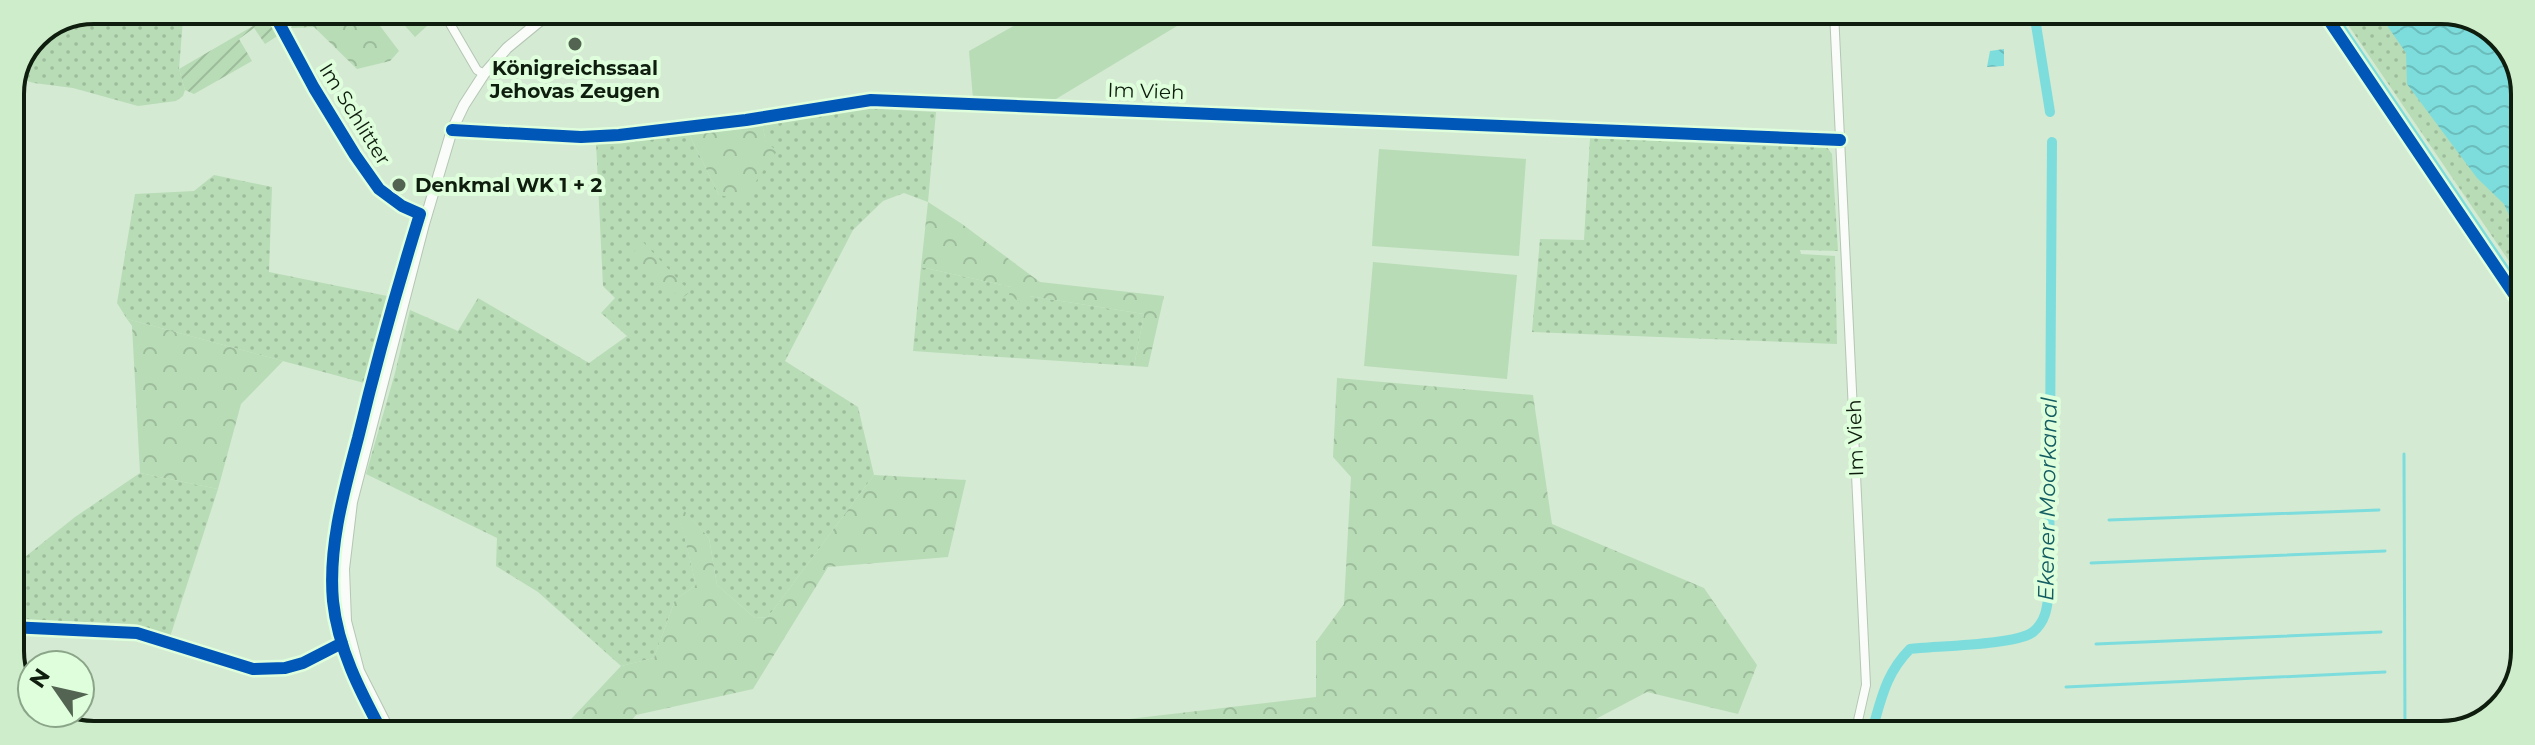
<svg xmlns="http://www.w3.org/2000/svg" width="2535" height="745" font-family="Montserrat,sans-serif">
  <defs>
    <pattern id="grass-dots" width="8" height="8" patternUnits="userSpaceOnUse" patternTransform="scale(2)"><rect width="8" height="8" fill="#b8dcb6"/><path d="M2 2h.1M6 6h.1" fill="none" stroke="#9dbc9b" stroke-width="1.8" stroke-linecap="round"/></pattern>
    <pattern id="forest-crowns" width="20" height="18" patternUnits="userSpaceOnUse" patternTransform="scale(2)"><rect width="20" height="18" fill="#b8dcb6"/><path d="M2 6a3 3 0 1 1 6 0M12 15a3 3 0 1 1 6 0" fill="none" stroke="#9dbc9b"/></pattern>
    <pattern id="garden-furrows" width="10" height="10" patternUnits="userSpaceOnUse" patternTransform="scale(2)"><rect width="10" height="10" fill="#b8dcb6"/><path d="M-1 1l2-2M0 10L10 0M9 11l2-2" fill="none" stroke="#9dbc9b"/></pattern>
    <pattern id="water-waves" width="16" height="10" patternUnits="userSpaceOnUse" patternTransform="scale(2)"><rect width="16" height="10" fill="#7ddddd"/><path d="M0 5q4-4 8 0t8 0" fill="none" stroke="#6bbdbc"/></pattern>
  </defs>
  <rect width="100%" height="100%" fill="#d4ead3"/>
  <!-- grass -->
  <path fill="url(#grass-dots)" d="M 94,10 L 203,10 L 183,19 L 179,69 L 185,90 L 183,96 L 176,101 L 138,106 L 73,88 L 34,83 L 16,78 L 35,34 Z
    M 2340,13 L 2463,13 L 2505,39 L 2525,88 L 2524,283 Z
    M 862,108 L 936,112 L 928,202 L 904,193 L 883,201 L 853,230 L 785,361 L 858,407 L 874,475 L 768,617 L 755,618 L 717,585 L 709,538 L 677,504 L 696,585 L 675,600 L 654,658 L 621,666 L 538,592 L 496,566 L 497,538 L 366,474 L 395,373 L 410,310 L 458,331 L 478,298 L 589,363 L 627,336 L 601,313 L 615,298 L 603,286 L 596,142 L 689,134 L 719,195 L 766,142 L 762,123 Z
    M 1590,138 L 1826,146 L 1832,154 L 1838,251 L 1800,250 L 1801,254 L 1835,256 L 1837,344 L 1532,332 L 1540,239 L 1584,240 Z
    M 214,175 L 272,187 L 269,272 L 392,297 L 368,384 L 127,319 L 117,303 L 135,194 L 194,191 Z
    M 921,267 L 1011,287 L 1029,296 L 1144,314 L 1134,366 L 913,351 Z
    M 140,473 L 218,489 L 170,637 L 134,624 L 10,619 L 10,569 L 75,517 Z"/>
  <!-- forest -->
  <path fill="url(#forest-crowns)" d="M 299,10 L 368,10 L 399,51 L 390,61 L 357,69 L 314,27 L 291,28 Z
    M 762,123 L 766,142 L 777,151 L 743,200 L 719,195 L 689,134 Z
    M 928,202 L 962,224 L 1040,282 L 1164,296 L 1148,367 L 1134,366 L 1144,314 L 1029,296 L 1023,304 L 1009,295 L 1011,287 L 921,267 Z
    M 643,242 L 690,292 L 681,299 L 632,254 Z
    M 127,319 L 283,361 L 241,404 L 218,489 L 140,473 L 132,326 Z
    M 1337,378 L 1533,395 L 1552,524 L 1704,588 L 1757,665 L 1738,714 L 1647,692 L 1573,731 L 1574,734 L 1009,733 L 1316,697 L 1316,642 L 1344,604 L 1351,477 L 1333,457 Z
    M 874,475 L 966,480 L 948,557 L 828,567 L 753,689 L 636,715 L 621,733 L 558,733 L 621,666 L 654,658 L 675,600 L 696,585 L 676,502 L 709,538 L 717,585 L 755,618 L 768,617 Z"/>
  <!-- park -->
  <path fill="#b8dcb6" d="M 391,10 L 437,10 L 439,15 L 415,37 Z
    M 1040,11 L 1188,11 L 1177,26 L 1051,102 L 973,99 L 969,51 Z
    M 1379,149 L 1526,159 L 1519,256 L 1372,246 Z
    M 1373,262 L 1517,275 L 1507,379 L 1364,366 Z"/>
  <!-- garden -->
  <path fill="url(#garden-furrows)" d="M 270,16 L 279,35 L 265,44 L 254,28 L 239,39 L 252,61 L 194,94 L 185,90 L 179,69 Z"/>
  <!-- water -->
  <path fill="url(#water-waves)" d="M 2391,13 L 2463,13 L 2505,39 L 2525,88 L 2524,249 L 2504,204 L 2477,178 L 2407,84 L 2406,53 L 2386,24 Z
    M 2004,49 L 2004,66 L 1987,67 L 1990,51 Z"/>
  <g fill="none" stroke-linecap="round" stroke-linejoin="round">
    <!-- stream -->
    <path stroke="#7ddddd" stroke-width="3" d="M 2335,13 L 2524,292
      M 2404,454 L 2405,735
      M 2109,520 L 2379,510
      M 2091,563 L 2385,551
      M 2096,644 L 2381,632
      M 2066,687 L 2385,672"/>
    <!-- canal -->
    <path stroke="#7ddddd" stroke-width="10" d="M 2034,12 L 2050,112
      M 1871,734 C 1881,701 1885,674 1910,649 C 1935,646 2017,645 2033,632 C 2046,621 2047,608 2049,592 L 2052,142"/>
    <defs>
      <path id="minor" d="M 272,10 L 314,88 L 355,155 L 379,189 L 402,206 L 427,216
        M 442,10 L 477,70 L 484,74
        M 1834,12 L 1866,685 L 1855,734
        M 452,130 L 581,137 L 619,135 L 746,120 L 871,100 L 1840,140
        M 10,627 L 137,633 L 253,669 L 285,668 L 351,641"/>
      <path id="tertiary" d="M 390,732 L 359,671 L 346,621 L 344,569 L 352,502 L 424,224 L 452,130 L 464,105 L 484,74 L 507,48 L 552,11"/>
    </defs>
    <!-- minor casing -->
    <use href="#minor" stroke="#b5c6b4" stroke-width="10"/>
    <!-- tertiary casing -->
    <use href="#tertiary" stroke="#b5c6b4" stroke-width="12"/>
    <!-- minor -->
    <use href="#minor" stroke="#f9fcf8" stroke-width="8"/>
    <!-- tertiary -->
    <use href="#tertiary" stroke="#f9fcf8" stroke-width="10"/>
    <defs>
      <path id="cycleway" d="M 272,10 L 314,88 L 355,155 L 379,189 L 402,206 L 420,214 C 397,288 376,363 358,438 C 344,491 328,547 333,601 C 338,649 360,691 382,732
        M 2324,13 L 2524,309
        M 452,130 L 581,137 L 619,135 L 746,120 L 871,100 L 1840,140
        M 10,627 L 137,633 L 253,669 L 285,668 L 303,663 L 342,643"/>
    </defs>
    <!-- cycleway casing -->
    <use href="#cycleway" stroke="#dfffdc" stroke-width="17"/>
    <!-- cycleway -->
    <use href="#cycleway" stroke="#0057b8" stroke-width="12"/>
  </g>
  <!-- markers -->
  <g fill="#536552" stroke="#dfffdc" stroke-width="3">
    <circle cx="575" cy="44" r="8"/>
    <circle cx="399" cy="185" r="8"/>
  </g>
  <g text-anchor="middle" stroke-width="8" stroke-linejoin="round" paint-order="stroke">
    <!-- poi labels -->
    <g font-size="20" font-weight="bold" fill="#0e1d0d" stroke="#dfffdc">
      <text x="575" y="75">Königreichssaal<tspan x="575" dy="23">Jehovas Zeugen</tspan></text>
      <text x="415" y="192" text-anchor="start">Denkmal WK 1 + 2</text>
    </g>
    <!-- street labels -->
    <g font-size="20" fill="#0e1d0d" stroke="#dfffdc">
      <text transform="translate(1146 91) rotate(2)" y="7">Im Vieh</text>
      <text transform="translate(355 114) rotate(58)" y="7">Im Schlitter</text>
      <text transform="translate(1855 438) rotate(-92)" y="7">Im Vieh</text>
    </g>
    <!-- water labels -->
    <g font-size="22" font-style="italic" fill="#135c62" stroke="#dfffdc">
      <text transform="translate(2047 499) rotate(-89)" y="8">Ekener Moorkanal</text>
    </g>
  </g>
  <!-- crop -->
  <path d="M0 0H2535V745H0ZM94 24H2441A70 70 0 0 1 2511 94V651A70 70 0 0 1 2441 721H94A70 70 0 0 1 24 651V94A70 70 0 0 1 94 24Z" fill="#ceedcb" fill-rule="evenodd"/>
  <path fill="none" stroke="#0e1d0d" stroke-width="4" d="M94 24H2441A70 70 0 0 1 2511 94V651A70 70 0 0 1 2441 721H94A70 70 0 0 1 24 651V94A70 70 0 0 1 94 24Z"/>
  <!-- north arrow -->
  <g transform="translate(56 689) rotate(304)"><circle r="38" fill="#dfffdc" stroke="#8ba589" stroke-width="2"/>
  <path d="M0-6L14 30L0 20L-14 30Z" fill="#536552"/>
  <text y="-12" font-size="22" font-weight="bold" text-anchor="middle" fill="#0e1d0d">N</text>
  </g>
</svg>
